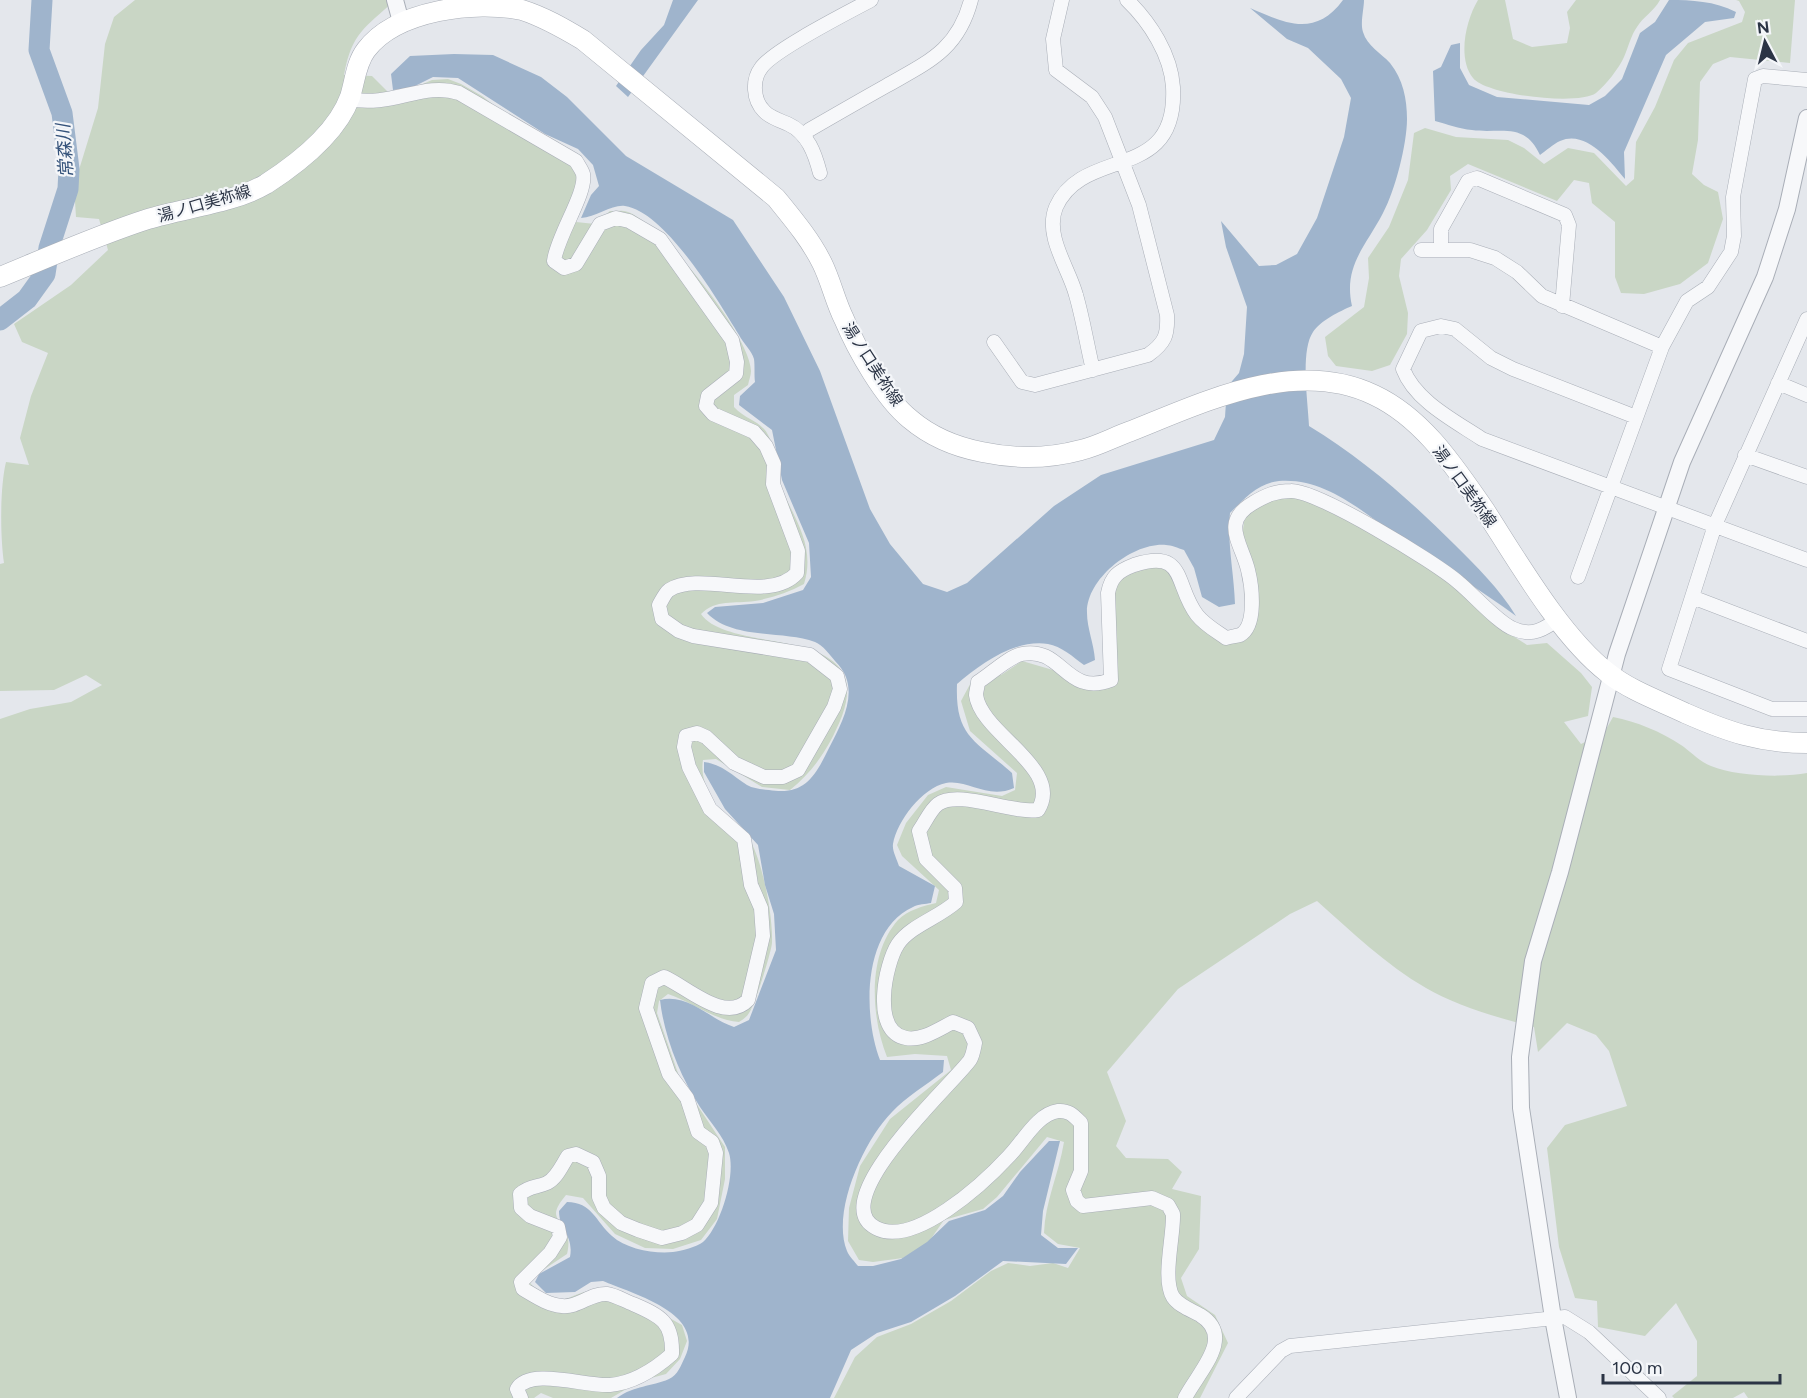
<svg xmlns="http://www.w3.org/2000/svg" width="1807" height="1398" font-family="Figtree,'Noto Sans JP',sans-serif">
  <rect width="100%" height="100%" fill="#e4e7ec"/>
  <!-- green -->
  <path fill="#c9d6c5" d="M 135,0 L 395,0 C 365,28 352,32 344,75 L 372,76 L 388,92 L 409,90 L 432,80 L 448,79 L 461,84 L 482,96 L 588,178 L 588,190 L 576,222 L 595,224 L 610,211 C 616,211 623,210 628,212 C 662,225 750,335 751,371 C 751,375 749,380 748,385 L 734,395 L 734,407 C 744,418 756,420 764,429 C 775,441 773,463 778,478 C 790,515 817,542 804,584 C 789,592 772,598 755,601 C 734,604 716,599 701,614 C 730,656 876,622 842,716 C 830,746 815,770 790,790 L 762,787 L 716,759 L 703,760 C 700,777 709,798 720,811 C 730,821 743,826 750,840 C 763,864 773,915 772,943 C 771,953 755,1005 749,1013 C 747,1017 742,1020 739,1022 C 714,1020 692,1002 668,994 L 659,1001 L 657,1013 L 680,1079 L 725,1147 L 725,1179 L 717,1219 L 701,1240 L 673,1249 L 645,1248 L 615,1234 L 583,1198 L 566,1195 C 545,1220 563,1217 568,1239 C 569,1243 568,1250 567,1254 L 540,1272 L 530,1283 C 563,1318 571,1287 598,1291 C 621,1294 662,1313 682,1325 L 687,1341 L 680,1359 L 666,1374 L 640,1381 L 611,1398 L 553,1398 L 541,1393 L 534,1398 L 0,1398 L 0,719 L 30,709 L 71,702 L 102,685 L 86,675 L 54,690 L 0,691 L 0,564 L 4,563 C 0,535 0,487 6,462 L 29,465 L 20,438 L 31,396 L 48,353 L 22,342 L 14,324 L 71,285 L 108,250 L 99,219 L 76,217 L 74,186 L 98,108 L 105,44 L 114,17 Z
    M 1478,0 L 1505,0 L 1513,39 L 1532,47 L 1567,43 L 1570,28 L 1567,12 L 1576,0 L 1660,0 C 1654,11 1643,17 1637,27 C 1631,35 1628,48 1624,57 C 1619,68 1606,85 1596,93 C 1578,106 1486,95 1473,78 C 1457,58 1466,20 1478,0 Z
    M 1736,0 L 1795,0 L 1790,63 L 1730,57 L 1713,64 L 1700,82 L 1698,140 L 1692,174 L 1704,185 L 1718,192 L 1723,219 L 1708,263 L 1680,284 L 1644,294 L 1621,293 L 1615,277 L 1615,222 L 1592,203 L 1589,183 L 1574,180 L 1557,201 L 1468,164 L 1450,176 L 1451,190 L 1427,230 L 1401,259 L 1399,276 L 1408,313 L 1407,334 L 1390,365 L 1372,371 L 1336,366 L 1328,356 L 1325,337 L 1364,307 L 1369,278 L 1368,258 L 1389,227 L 1408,180 L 1414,133 L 1425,128 L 1456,137 L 1508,140 L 1524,148 L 1544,164 L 1568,148 L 1594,153 L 1626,186 L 1634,179 L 1636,142 L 1655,107 L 1674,60 L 1688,43 L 1742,22 L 1745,12 L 1739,1 Z
    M 1292,495 L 1343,514 L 1457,584 L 1505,631 L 1527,645 L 1547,643 L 1581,673 L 1592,687 L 1588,716 L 1564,722 L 1581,744 L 1604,733 L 1613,717 C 1637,722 1660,731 1681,745 C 1690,751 1700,762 1711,766 C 1735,776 1782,778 1807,773 L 1807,1398 L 1748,1398 L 1744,1392 L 1733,1398 L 1674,1398 L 1672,1396 L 1697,1376 L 1697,1341 L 1676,1303 L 1645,1336 L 1598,1327 L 1597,1301 L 1575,1298 L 1559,1247 L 1547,1148 L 1565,1125 L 1627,1106 L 1609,1051 L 1596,1035 L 1567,1023 L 1538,1052 L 1534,1027 C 1502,1019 1454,1005 1426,988 C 1386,965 1351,931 1317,901 L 1290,914 L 1178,989 L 1107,1072 L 1126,1121 L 1116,1146 L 1126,1158 L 1168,1159 L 1182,1172 L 1172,1189 L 1201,1196 L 1199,1249 L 1181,1278 L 1187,1296 L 1215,1315 L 1228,1343 L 1200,1398 L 834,1398 L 855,1357 L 877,1337 L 911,1324 L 951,1301 L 991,1271 L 1008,1263 L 1030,1266 L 1053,1263 L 1068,1268 L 1080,1248 L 1058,1244 L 1044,1233 C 1045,1202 1059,1173 1064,1142 L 1047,1137 L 997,1197 L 983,1209 L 944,1220 L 928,1243 L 903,1258 L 873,1262 L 859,1260 L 848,1241 L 849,1208 L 860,1166 L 890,1119 L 951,1070 L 947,1056 L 915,1054 L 887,1057 C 871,1017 867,955 898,920 C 908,910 923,906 936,903 L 939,890 L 902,856 L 897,845 L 906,823 L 928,795 L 946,787 L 1002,796 L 1015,790 L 1017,773 L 970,731 L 961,701 L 975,675 L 1001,675 L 1022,661 L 1053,670 L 1080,686 L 1108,684 L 1113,591 L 1123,578 L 1146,566 L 1171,568 L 1181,588 L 1228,641 L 1256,614 L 1257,580 L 1242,536 L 1246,509 L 1269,498 Z"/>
  <!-- water -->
  <path fill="#9fb4cc" d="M 673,0 L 698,0 L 628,97 L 616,86 L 641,50 L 664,25 Z
    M 1343,0 L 1364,0 C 1364,9 1360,23 1363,32 C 1367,46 1381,53 1390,63 C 1403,79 1407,99 1407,119 C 1407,144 1395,191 1383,213 C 1366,246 1343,266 1352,306 C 1340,311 1320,321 1313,332 C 1300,351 1308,402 1309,426 C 1363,459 1409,499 1454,544 C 1477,567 1499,588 1516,616 C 1482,591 1448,570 1413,547 C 1373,522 1332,477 1279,481 C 1258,483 1244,499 1230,513 C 1227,544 1234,573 1235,604 L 1219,607 L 1202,597 L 1194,568 L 1184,550 C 1178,548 1171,545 1166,545 C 1133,542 1086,579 1087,613 C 1087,628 1094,644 1095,660 L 1084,665 C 1073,657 1061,646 1048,644 C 1014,639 981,664 957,684 C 955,737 975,740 1012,773 L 1014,788 C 987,800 969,779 946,783 C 922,788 897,821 893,844 C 892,851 897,859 899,866 L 935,886 L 931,903 C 926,904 918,904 913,907 C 862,930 863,1016 880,1060 L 944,1060 L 943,1072 C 926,1085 906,1097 892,1112 C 864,1140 831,1212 847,1251 C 849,1256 855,1262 858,1266 L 873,1266 L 901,1259 L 927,1242 L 949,1221 L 985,1210 L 1003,1196 L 1020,1172 L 1049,1141 L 1060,1141 L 1043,1211 L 1041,1235 L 1058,1248 L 1078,1248 L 1066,1264 L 1003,1261 L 955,1296 L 911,1322 L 877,1333 L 851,1350 L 830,1398 L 617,1398 C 635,1385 651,1387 669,1379 C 678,1375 681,1365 685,1357 C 706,1313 633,1294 603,1281 L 591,1282 L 575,1292 L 546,1293 L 535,1282 L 539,1274 L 570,1257 C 574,1235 559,1230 559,1211 L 567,1202 C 592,1202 596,1222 612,1236 C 626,1249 654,1254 673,1252 C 681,1251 697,1247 703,1242 C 720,1227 736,1176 729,1153 C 723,1135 710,1122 700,1107 C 680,1076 664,1036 660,1000 C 688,993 709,1019 734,1027 L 749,1020 L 776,950 L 774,914 L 765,885 L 758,845 L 725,809 L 704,772 L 704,762 C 722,764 733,776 747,785 C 754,789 762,789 769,790 C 804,796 815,777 829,748 C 843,721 862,687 835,661 C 830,655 823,645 815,642 C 782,630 733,640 707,613 L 715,607 L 763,603 L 803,590 L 811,577 L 809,543 L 782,480 L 772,430 L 739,405 L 740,396 L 755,382 C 754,375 755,366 754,359 C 752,351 743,343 739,335 C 719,302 666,212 625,206 C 613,204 596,217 581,218 L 591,195 L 599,186 L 593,165 L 578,149 L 545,134 L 458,78 L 433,77 L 411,88 L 393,90 L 391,74 L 410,56 L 454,54 L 493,55 L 541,77 L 567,97 L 626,156 L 733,220 L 784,297 L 820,371 L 870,509 L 890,544 L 923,584 L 947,592 L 967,583 L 1054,506 L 1101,475 L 1214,440 L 1225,417 L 1227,387 L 1239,373 L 1244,354 L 1247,307 L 1226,247 L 1221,221 L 1259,266 L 1276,265 L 1297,254 L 1317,218 L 1344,137 L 1351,98 L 1341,79 L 1308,48 L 1287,39 L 1250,8 C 1285,23 1315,38 1343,0 Z
    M 1669,0 C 1692,0 1714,1 1736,12 L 1734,18 L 1705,22 L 1666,55 L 1624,152 L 1625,179 C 1611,162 1586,129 1560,141 C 1553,144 1546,151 1540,155 C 1524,121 1501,134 1472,130 C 1459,129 1447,124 1435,121 L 1433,71 L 1441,67 L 1451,45 L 1460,43 L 1460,68 L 1469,85 L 1497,97 L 1589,105 L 1605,96 L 1622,79 L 1640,33 L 1655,22 Z"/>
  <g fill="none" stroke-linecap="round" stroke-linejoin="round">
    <!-- river -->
    <path stroke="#9fb4cc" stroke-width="21" d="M 0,320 L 27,299 L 45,274 L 49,248 L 68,189 L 69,169 L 62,113 L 39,50 L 42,0"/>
    <defs>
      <path id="minor" d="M 349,99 C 392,108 423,81 459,93 L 576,161 C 578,165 582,170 583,174 C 587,193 557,236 554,261 L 564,268 L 576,264 L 600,224 L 616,218 L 629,221 L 660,239 L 732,340 L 737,362 L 736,374 L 708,396 L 706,406 L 713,414 L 754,432 L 766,446 L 774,464 L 773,484 L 798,551 L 797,573 C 769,604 701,570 669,590 C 665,593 662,600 659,605 L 662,619 L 679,631 L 693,636 L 810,655 L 837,676 L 840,689 L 834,707 L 798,770 L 783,777 L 764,777 L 734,763 L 706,737 L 697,733 L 686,736 L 684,747 L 689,767 L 710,809 L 744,839 L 751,885 L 761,908 L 763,936 L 748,1000 C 725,1024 687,987 664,977 L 652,983 L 646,1008 L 669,1074 L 687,1098 L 698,1132 L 712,1142 L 716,1153 L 711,1203 L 697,1225 L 682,1233 L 662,1238 L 638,1230 L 621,1223 L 604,1208 L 599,1197 L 599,1176 L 593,1162 L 576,1154 L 568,1156 C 562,1165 557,1178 547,1183 C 536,1188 531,1185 520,1194 L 521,1208 L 530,1216 L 558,1227 L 560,1237 L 550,1253 L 521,1282 L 523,1289 C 535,1296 548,1305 562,1306 C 578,1308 590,1293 607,1294 C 615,1295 625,1301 633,1304 C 661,1316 673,1322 672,1354 C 655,1369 633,1383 610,1385 C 587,1387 530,1367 517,1389 L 521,1398
        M 804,137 L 809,130 C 835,115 861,100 886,86 C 928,62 958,50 971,0
        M 820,173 C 815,154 808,133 788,124 C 781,121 769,117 764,111 C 753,100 752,80 761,68 C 773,50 849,12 871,0
        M 1441,248 L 1441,229 L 1468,181 L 1477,178 L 1565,215 L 1569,225 L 1562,306
        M 1421,250 L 1470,250 L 1495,258 L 1517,272 L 1542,296 L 1662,347
        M 1807,319 L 1715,525 L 1669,669 L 1772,709 L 1807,709
        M 994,342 L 1022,382 L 1035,385 L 1148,355 C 1165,343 1168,335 1167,315 L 1139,205 L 1105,117 L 1092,97 L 1056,70 L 1053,39 L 1062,0
        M 1093,370 C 1087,345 1083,319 1076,295 C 1069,268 1044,236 1056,207 C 1084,145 1178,184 1173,87 C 1171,55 1150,22 1127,0
        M 1778,383 L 1807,395
        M 1636,417 L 1513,369 L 1491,358 L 1455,329 L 1441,326 L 1421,331 L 1403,369 C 1415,401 1455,421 1482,439 L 1807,560
        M 1745,455 L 1807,477
        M 1578,577 L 1662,347 L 1687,301 L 1708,287 L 1731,252 L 1734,236 L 1733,197 L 1755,79 L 1763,76 L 1807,80
        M 1692,597 L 1807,641
        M 1185,1398 C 1198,1372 1236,1337 1200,1315 C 1191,1310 1179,1306 1173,1297 C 1162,1279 1174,1235 1173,1214 L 1168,1205 L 1152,1198 L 1083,1206 L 1077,1201 L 1073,1190 L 1081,1171 L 1081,1123 C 1074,1116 1069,1110 1058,1111 C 1037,1114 1023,1142 1009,1156 C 984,1183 914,1248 876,1228 C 823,1201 953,1084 970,1060 C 973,1055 974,1048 975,1043 L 968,1028 L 953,1022 C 939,1029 922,1041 906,1038 C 871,1032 885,964 898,944 C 910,926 938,918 956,902 L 955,888 L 926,859 L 919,831 C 925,823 930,810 938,804 C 958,789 1012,814 1038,810 C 1064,768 981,734 976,695 C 976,691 978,686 978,682 C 991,674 1008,657 1022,654 C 1063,646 1065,697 1111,680 L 1108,593 C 1111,577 1118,571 1134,565 C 1187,548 1174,585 1197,615 C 1205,625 1216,631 1226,638 C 1230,637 1236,636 1240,635 C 1257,626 1252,586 1248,570 C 1242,544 1220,522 1253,503 C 1266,495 1276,491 1291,491 C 1317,490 1435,562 1458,582 C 1472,593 1499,624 1514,629 C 1532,637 1545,629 1559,618
        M 1236,1398 L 1281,1351 L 1290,1346 L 1565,1317 L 1589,1332 L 1659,1398"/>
      <path id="tertiary" d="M 395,0 L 401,22
        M 1568,1398 L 1553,1318 L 1521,1108 L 1520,1057 L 1533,961 L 1560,872 L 1617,654 L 1682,462 L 1765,277 L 1787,209 L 1807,118"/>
      <path id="secondary" d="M 0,277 C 49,257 98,235 148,219 C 184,208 234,203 266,184 C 297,164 337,133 350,97 C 355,81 356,63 366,50 C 396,10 476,0 522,10 C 544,17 563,28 583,40 L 776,198 C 793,219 810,239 822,263 C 831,281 835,301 844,319 C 857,350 884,398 910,419 C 930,436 956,447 982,452 C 1015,459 1048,459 1081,450 C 1098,446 1114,437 1131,431 C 1204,402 1295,357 1374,395 C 1423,418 1454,466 1484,509 C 1517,560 1561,637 1608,673 C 1631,691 1660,701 1685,713 C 1728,732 1760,743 1807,743"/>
    </defs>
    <!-- minor casing -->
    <use href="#minor" stroke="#a9aeb7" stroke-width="15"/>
    <!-- tertiary casing -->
    <use href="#tertiary" stroke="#a9aeb7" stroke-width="18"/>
    <!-- secondary casing -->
    <use href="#secondary" stroke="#a9aeb7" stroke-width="21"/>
    <!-- minor -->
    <use href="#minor" stroke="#f7f8fa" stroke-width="14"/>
    <!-- tertiary -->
    <use href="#tertiary" stroke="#f7f8fa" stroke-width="16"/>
    <!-- secondary -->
    <use href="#secondary" stroke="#fff" stroke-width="20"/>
  </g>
  <g text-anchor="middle" stroke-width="4.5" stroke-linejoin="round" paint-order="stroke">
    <!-- street labels -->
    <g font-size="16" fill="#2b3445" stroke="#f4f6f9">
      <text transform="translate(204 203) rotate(-16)" y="6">湯ノ口美祢線</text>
      <text transform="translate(873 364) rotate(57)" y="6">湯ノ口美祢線</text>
      <text transform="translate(1465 486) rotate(54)" y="6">湯ノ口美祢線</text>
    </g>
    <!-- water labels -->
    <g font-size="18" font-style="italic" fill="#34527a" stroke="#f4f6f9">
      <text transform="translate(65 151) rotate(-94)" y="6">常森川</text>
    </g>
  </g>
  <!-- north arrow -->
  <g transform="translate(1765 42) rotate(353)" stroke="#f4f6f9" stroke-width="4.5" paint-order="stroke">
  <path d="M0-4.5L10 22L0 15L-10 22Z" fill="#2b3445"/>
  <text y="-9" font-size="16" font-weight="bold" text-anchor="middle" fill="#2b3445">N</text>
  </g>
  <!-- scale -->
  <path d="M1603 1374v9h177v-9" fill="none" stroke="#2b3445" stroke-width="3"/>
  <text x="1612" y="1374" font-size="18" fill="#2b3445" stroke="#f4f6f9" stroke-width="4.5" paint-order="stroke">100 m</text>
</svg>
